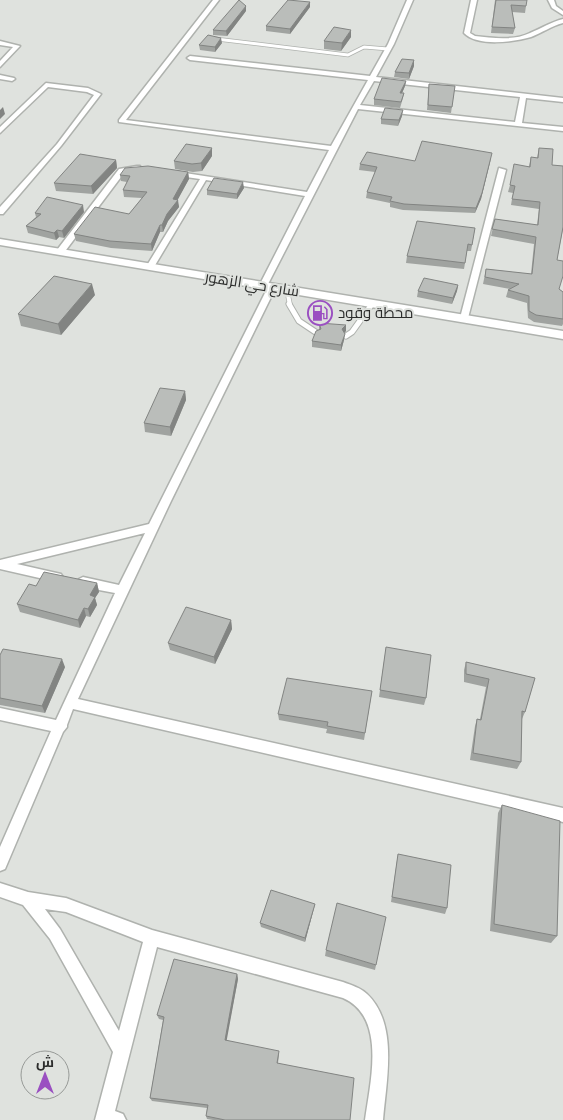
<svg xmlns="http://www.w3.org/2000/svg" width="563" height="1120" font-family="Roboto,Cairo,sans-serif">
  <rect width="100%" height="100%" fill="#dfe2de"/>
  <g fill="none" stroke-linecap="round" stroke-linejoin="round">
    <defs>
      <path id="lane-far2" d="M 216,39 L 348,55 L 364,47 L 388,49"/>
      <path id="lane-far1" d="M 287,290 L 290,305
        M 371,305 L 372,303"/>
      <path id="lane" d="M 289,304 L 299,321 L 317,333
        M 346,336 L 352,332 L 372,304"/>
      <path id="street" d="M 213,0 L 219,0 L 126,120 L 331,146 L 368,80 L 190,60 L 187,58 L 190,56 L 370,76 L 388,44 L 407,0 L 413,0 L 394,44 L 376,77 L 563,98 L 563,102 L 526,98 L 522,123 L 563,127 L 563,131 L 358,109 L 266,288 L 263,289 L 259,286 L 305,196 L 206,180 L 154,267 L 147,269 L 146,267 L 200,179 L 172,175 L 172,171 L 307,192 L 329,150 L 119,122 L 119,120 ZM 374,81 L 520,97 L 515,122 L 360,105 Z
        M 471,0 L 477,0 L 470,33 L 475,36 C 493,38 513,41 530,33 C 542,28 551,22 563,19 L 563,23 C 551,26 542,33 531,37 C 514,42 477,47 464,33 Z
        M 548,0 L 554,0 L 556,6 L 563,11 L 563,15 L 552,8 Z
        M 0,41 L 20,46 L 0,67 L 0,61 L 13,47 L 0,45 Z
        M 0,75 L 14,78 L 15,79 L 12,81 L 0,79 Z
        M 46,83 L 88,88 L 101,94 L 61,146 L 3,214 L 0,214 L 0,207 L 57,144 L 94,95 L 87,92 L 48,87 L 0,133 L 0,127 Z
        M 137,166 L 140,166 L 140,170 L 124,173 L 63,254 L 57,254 L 57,250 L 119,169 Z
        M 499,168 L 506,170 L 468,318 L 464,321 L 460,318 Z
        M 272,284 L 276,287 L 171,501 L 78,699 L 563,808 L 563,822 L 73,709 L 67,725 L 67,727 L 63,732 L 5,869 L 0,871 L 0,847 L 51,731 L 0,720 L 0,708 L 56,720 L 115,593 L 83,587 L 79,585 L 77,582 L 79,579 L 83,577 L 119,585 L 145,533 L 17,564 L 61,574 L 63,577 L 61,580 L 57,582 L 0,569 L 0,560 L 149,524 L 268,287 Z
        M 0,883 L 28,892 L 66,898 L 152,930 L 343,982 C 351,985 361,988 367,994 C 399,1024 386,1082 383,1120 L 365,1120 C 370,1083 387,1017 343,998 L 157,947 L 115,1111 L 123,1114 L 126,1120 L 95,1120 L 113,1052 L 50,939 L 23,905 L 0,897 ZM 45,909 L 66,912 L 143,942 L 119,1031 L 60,929 Z"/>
      <path id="secondary" d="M 0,239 L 563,331 L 563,339 L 0,245 Z"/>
    </defs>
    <!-- lane-far2 casing -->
    <use href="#lane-far2" stroke="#afb2ae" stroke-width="4.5"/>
    <!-- lane-far1 casing -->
    <use href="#lane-far1" stroke="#afb2ae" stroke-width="5.5"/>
    <!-- lane casing -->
    <use href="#lane" stroke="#afb2ae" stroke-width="7"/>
    <!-- street casing -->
    <use href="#street" stroke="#afb2ae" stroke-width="3"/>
    <!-- secondary casing -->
    <use href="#secondary" stroke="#afb2ae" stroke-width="3"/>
    <!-- lane-far2 -->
    <use href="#lane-far2" stroke="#fff" stroke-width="3"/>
    <!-- lane-far1 -->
    <use href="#lane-far1" stroke="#fff" stroke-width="4"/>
    <!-- lane -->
    <use href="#lane" stroke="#fff" stroke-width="5"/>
    <!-- street -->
    <use href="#street" fill="#fff" fill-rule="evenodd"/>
    <!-- secondary -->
    <use href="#secondary" fill="#fff" fill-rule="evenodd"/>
  </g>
  <!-- wall -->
  <path fill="#a0a3a0" d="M 495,0 L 526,6 L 525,13 L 512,12 L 515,28 L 513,34 L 491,33 Z
    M 310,7 L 290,34 L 266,31 L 266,26 Z
    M 246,11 L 227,36 L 213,35 L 213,30 Z
    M 351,37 L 341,51 L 324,49 L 324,41 Z
    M 222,43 L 215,52 L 200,50 L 199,45 Z
    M 414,66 L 409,79 L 394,77 L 395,72 Z
    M 406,81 L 405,86 L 402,93 L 404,93 L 403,98 L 400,108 L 374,105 L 374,99 Z
    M 429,84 L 455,86 L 451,113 L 427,110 Z
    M 402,116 L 398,126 L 381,124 L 381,119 Z
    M 539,148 L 552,165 L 563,166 L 563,229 L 557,260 L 559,289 L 563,292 L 563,324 L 562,326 L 534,322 L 528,318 L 527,303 L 506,297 L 508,290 L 510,289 L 483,284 L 486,269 L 531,274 L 534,244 L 491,236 L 495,219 L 537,225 L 539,209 L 511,205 L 513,193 L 508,192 L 510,185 L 529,166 L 531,157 L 537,158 Z
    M 212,156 L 202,171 L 193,172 L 175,169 L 174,161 Z
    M 491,158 L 481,199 L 475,213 L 403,210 L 390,207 L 390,203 L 366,198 L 367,192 L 375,172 L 359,170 L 360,164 Z
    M 116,160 L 117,168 L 93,194 L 56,191 L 54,183 Z
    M 188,172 L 189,179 L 177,200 L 179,207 L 168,221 L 163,232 L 160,232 L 152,251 L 111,248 L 76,241 L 74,234 L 129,214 L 142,198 L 124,197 L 123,190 L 127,182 L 121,181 L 120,175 Z
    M 244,188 L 237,199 L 207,195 L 207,190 Z
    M 84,212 L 64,238 L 59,237 L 56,240 L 28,233 L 26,226 L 36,217 L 35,213 Z
    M 475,228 L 471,251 L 467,251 L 464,269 L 406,263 L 407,256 Z
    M 458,285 L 457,291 L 452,304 L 417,297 L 418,291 Z
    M 95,295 L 61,335 L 21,326 L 18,314 Z
    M 319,323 L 346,331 L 344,333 L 344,340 L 341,351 L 312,347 L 312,341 L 319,330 Z
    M 185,391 L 186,400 L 171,436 L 145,432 L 144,423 Z
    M 97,583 L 99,592 L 95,598 L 97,605 L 90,617 L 86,616 L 80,628 L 20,612 L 17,604 L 36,586 Z
    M 231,620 L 232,629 L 215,664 L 170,650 L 168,643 Z
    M 386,647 L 426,698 L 424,705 L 379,697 Z
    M 0,655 L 65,667 L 45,713 L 0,705 Z
    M 466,662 L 535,678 L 525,712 L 522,719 L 521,762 L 517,769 L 470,760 L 475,726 L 477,719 L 480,719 L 486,687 L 464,682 L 464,670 Z
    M 372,691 L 364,740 L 326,733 L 327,729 L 279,720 L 278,714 Z
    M 502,805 L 557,936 L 551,943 L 490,931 L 498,813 Z
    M 398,854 L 447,908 L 445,914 L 391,902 L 397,860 Z
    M 315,904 L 314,908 L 305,942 L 261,927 L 260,923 Z
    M 326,950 L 376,965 L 375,970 L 325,956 Z
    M 237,974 L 238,979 L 226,1040 L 279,1055 L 278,1063 L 350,1120 L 213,1120 L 207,1119 L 206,1116 L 207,1108 L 152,1101 L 150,1098 L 163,1020 L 159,1019 L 157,1015 Z"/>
  <!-- shaded-wall -->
  <path fill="#828482" d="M 310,2 L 310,7 L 290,34 L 290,29 Z
    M 246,6 L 246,11 L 227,36 L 226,31 Z
    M 351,30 L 351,37 L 341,51 L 342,43 Z
    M 221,38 L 222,43 L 215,52 L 215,47 Z
    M 414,60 L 414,66 L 409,79 L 409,73 Z
    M 406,81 L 405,86 L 400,98 L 400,93 Z
    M 3,107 L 5,114 L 0,119 L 0,110 Z
    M 403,110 L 402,116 L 398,126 L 399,120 Z
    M 212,148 L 212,156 L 202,171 L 201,163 Z
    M 491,158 L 481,199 L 475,213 L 476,208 Z
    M 116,160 L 117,168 L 93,194 L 91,186 Z
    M 188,172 L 189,179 L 176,203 L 178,200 L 179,207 L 168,221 L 163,232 L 162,225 L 173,199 Z
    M 243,182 L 244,188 L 237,199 L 237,194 Z
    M 83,205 L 84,212 L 64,238 L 62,231 Z
    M 160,225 L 160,232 L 152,251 L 151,244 Z
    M 57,230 L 59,237 L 56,240 L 54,233 Z
    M 92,284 L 95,295 L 61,335 L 58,324 Z
    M 458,285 L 457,291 L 452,304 L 453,298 Z
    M 346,325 L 346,331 L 342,335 L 342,329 Z
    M 345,334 L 344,340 L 341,351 L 341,345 Z
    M 185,391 L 186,400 L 171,436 L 170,427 Z
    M 97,583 L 99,592 L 95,598 L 97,605 L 90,617 L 88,609 L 90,595 Z
    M 84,608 L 86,616 L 80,628 L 78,620 Z
    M 231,620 L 232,629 L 215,664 L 214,657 Z
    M 62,659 L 65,667 L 45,713 L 42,706 Z
    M 315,904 L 314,908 L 305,942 L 305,938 Z
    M 237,974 L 238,979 L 226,1044 L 225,1040 Z"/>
  <!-- building -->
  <path fill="#babdba" stroke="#828482" d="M 239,0 L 246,6 L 226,31 L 213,30 Z
    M 288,0 L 310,2 L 290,29 L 266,26 Z
    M 496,0 L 527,0 L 526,6 L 511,5 L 515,28 L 492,27 Z
    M 334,27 L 351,30 L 342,43 L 324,41 Z
    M 208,35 L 221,38 L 215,47 L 199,45 Z
    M 402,59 L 414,60 L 409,73 L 395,72 Z
    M 382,78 L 406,81 L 400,93 L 404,93 L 401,102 L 374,99 Z
    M 429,84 L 455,86 L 452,107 L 428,105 Z
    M 385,108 L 403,110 L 399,120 L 381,119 Z
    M 422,141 L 492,153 L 482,193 L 476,208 L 404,204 L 390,201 L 392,197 L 367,192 L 377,167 L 360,164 L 367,152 L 415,161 Z
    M 186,144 L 212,148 L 201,163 L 192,164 L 174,161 Z
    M 539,148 L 553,149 L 552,165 L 563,166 L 563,227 L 557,260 L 563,261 L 563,276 L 559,289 L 563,292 L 563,319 L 536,315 L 529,311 L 529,296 L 508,290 L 519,284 L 485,277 L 486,269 L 532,274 L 536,237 L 492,229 L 495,219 L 538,225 L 540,202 L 512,199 L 515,186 L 510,185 L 514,164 L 530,167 L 531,157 L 538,158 Z
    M 80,154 L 116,160 L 91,186 L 54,183 Z
    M 148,166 L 188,172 L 173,199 L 178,200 L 167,214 L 162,225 L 160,225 L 151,244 L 110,241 L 74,234 L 95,207 L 129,214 L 147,192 L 123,190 L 130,176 L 120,175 L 125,168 Z
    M 214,178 L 243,182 L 237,194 L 207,190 Z
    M 47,197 L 83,205 L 62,231 L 57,230 L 54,233 L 26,226 L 41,214 L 35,213 Z
    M 417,221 L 475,228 L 472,245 L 468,244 L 465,263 L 407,256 Z
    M 54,276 L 92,284 L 58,324 L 18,314 Z
    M 424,278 L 458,285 L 453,298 L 418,291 Z
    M 319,323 L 346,325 L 342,329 L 345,334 L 341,345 L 312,341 L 316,331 L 321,329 Z
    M 160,388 L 185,391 L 170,427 L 144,423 Z
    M 44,572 L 97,583 L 90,595 L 95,597 L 88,609 L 84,608 L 78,620 L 17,604 L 29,584 L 36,586 Z
    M 186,607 L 231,620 L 214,657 L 168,643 Z
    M 386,647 L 431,655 L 426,698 L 380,690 Z
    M 3,649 L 62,659 L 42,706 L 0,698 L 0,655 Z
    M 466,662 L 535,678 L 525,712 L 522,711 L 521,762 L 473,753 L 477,719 L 481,720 L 489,679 L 466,674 Z
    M 287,678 L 372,691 L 365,733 L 327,726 L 328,722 L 278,714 Z
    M 502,805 L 560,821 L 557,936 L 494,924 Z
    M 398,854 L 451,865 L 447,908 L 392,897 Z
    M 271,890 L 315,904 L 305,938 L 260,923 Z
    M 337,903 L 386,917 L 376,965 L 326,950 Z
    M 174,959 L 237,974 L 225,1040 L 279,1051 L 277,1063 L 354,1078 L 350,1120 L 225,1120 L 206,1116 L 208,1105 L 150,1098 L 164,1017 L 157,1015 Z"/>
  <!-- icons -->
  <defs>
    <symbol id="fuel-ring" viewBox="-11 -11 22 22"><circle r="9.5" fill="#dfe2de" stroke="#9a4fc1" stroke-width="1.5"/><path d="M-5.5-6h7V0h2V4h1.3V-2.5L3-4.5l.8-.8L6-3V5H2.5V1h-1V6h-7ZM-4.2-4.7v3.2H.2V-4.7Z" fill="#9a4fc1"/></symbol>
  </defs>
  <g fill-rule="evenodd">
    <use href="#fuel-ring" x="306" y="299" width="28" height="28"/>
  </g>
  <g text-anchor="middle" stroke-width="4" stroke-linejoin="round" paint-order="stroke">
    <!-- far-street labels -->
    <g font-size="15" fill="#2c2d2c" stroke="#dfe2de">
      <text transform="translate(252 284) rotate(9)" y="5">شارع حي الزهور</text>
    </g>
    <!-- far-poi labels -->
    <g font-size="15" fill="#2c2d2c" stroke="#dfe2de" text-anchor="start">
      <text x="338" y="318">محطة وقود</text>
    </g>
  </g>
  <!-- north arrow -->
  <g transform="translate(45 1075)"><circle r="24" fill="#dfe2de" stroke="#979a97"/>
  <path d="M0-4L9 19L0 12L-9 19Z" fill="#9a4fc1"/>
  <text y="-8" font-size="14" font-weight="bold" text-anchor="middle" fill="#2c2d2c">ش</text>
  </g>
</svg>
